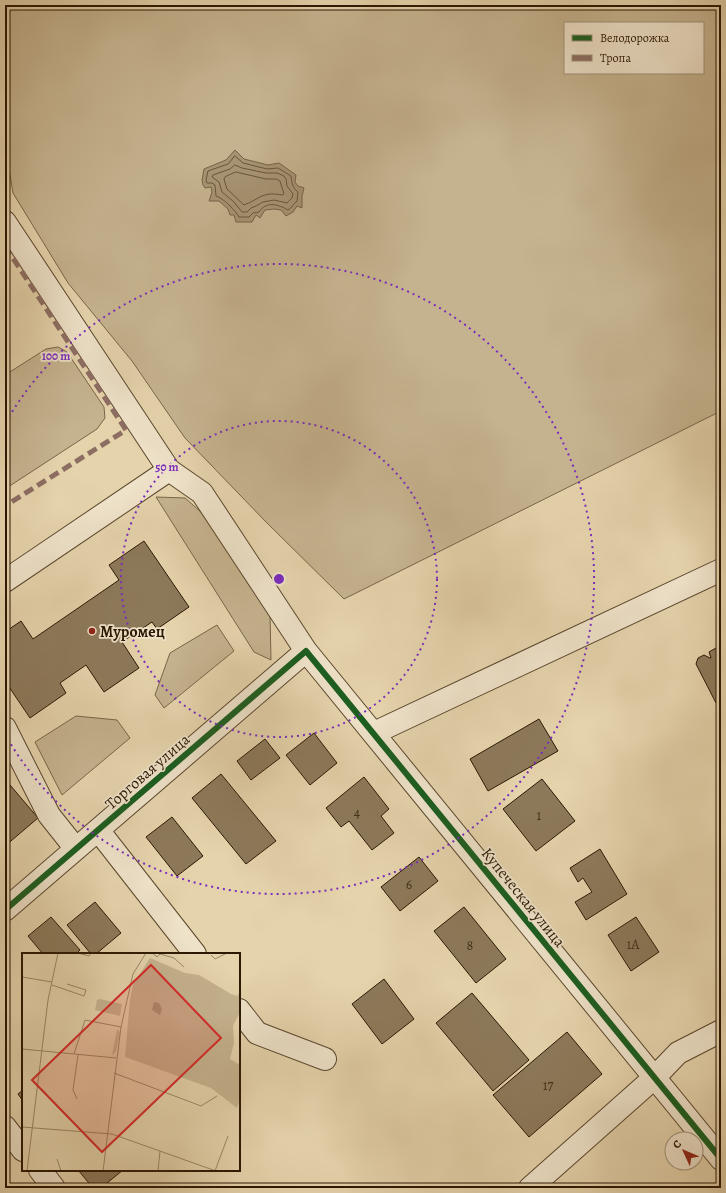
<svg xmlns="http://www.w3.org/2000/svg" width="726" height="1193" font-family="Alegreya,serif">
  <rect width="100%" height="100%" fill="#e5d3ac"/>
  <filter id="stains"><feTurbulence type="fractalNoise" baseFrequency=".005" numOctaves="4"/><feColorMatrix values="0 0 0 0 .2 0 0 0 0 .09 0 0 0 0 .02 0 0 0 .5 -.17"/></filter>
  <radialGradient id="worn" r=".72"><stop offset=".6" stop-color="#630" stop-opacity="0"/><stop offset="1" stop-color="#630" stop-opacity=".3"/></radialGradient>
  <!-- green -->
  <path fill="#c5b38f" stroke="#786548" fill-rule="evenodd" d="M 5,5 L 721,5 L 721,411 L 344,599 L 267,523 L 185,438 L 132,361 L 68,283 L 13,193 L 5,145 ZM 565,23 L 703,23 L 703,73 L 565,73 Z
    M 58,347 L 67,352 L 104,407 L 105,418 L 97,429 L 5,489 L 5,375 L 46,349 Z
    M 156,497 L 185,498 L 202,513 L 270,614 L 271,660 L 254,652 Z
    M 217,625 L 234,651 L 164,708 L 155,695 L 170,653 Z
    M 76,716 L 117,720 L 130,738 L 62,795 L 35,742 Z"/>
  <!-- water -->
  <path fill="#a69372" stroke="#756145" d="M 235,150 L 244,159 L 268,165 L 279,163 L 296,175 L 295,182 L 298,186 L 304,188 L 302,196 L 302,208 L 297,206 L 293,212 L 286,216 L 281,210 L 274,209 L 265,210 L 260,218 L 256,215 L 252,222 L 236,222 L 234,215 L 230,215 L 228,209 L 219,201 L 209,201 L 212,192 L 211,187 L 205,188 L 203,185 L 202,180 L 204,169 L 226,160 Z"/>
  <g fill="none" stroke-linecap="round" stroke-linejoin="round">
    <!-- shore -->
    <path stroke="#68553a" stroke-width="1" d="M 235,156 L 243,163 L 267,169 L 278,168 L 291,176 C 292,183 292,187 298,192 L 297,201 C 293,204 292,208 288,210 C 279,205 267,200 259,212 L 253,213 L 249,217 L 239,217 C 236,211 223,198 216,196 L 215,185 L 212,183 L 207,183 L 206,180 L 208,171 L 228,164 Z
      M 235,165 L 242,168 L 266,173 L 277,173 L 284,176 L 286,179 L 287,186 L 293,194 L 292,198 L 287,203 L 274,200 L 263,202 L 256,206 L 251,208 L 247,212 L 242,212 L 234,202 L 222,192 L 219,182 L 212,177 L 213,175 L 230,169 Z
      M 236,172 L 266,179 L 276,179 L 280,181 L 284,194 L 282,195 C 262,191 260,199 244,205 L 227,189 L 224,179 L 225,177 Z"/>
  </g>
  <!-- building -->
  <path fill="#8c795a" stroke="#2b1702" d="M 144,541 L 189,607 L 157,629 L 152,622 L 122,642 L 139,668 L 104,692 L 86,665 L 60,683 L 66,693 L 30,718 L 5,681 L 5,632 L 21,621 L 33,639 L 119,580 L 109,565 Z
    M 716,648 L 719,654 L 721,652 L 721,700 L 716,703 L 696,664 L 698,658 L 704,655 L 710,658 L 711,658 L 709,652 Z
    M 539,719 L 558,751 L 488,791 L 470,759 Z
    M 314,733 L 337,763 L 310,785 L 286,755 Z
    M 265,739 L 280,758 L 251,780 L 237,761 Z
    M 221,774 L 276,841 L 246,864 L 192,798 Z
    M 364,777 L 389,809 L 381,816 L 394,833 L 372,850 L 349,821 L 341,827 L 326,808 Z
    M 5,779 L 38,818 L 5,846 Z
    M 542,779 L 575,821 L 536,851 L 503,809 Z
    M 172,817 L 203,856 L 177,876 L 146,837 Z
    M 600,849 L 627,894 L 586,920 L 575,902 L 592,892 L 583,878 L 578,882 L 570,868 Z
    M 419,857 L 438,881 L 400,911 L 381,887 Z
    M 95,902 L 121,933 L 96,954 L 91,954 L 67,925 Z
    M 464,907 L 506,959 L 476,983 L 434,931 Z
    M 51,917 L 80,950 L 76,954 L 43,954 L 28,936 Z
    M 636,917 L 659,952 L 631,971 L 608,935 Z
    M 384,979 L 414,1019 L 382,1044 L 352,1004 Z
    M 472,993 L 529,1060 L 493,1091 L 436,1023 Z
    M 567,1032 L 602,1074 L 529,1137 L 493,1095 Z
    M 23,1090 L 23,1101 L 18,1094 Z
    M 78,1170 L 123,1170 L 101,1188 L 93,1188 Z
    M 132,1183 L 136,1188 L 126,1188 Z"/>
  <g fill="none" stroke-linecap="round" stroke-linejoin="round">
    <defs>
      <path id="minor" d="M 5,222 L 169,470
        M 5,581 L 169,470 L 202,493 L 306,651 L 721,1159
        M 5,728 L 49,815 L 76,849
        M 374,733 L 721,570
        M 98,830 L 195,954
        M 5,910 L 306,651
        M 239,1010 L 257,1033 L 325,1059
        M 5,1127 L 23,1150
        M 40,1170 L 54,1188
        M 530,1188 L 654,1078 L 678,1053 L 721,1031"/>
    </defs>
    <!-- minor casing -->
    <use href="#minor" stroke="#5a462c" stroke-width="24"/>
    <!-- minor -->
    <use href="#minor" stroke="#eee2c9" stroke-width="22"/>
    <!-- quiet -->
    <path stroke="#8d6e63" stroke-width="5" stroke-dasharray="10 5" stroke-linecap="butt" d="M 5,246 L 126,430 L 5,506"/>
    <defs>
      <path id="cycleway" d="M 5,910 L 306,651 L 721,1159"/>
    </defs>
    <!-- cycleway casing -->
    <use href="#cycleway" stroke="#eee2c9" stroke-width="8"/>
    <!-- cycleway -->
    <use href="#cycleway" stroke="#1b5e20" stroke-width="6"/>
  </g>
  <!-- distance rings -->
  <g fill="none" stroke="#7b2cbf" stroke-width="2" stroke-dasharray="2 4">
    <circle cx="279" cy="579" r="158"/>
    <path d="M6 422A315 315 0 1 1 6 736"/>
  </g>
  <!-- markers -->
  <circle fill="#8f2418" stroke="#eee2c9" stroke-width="1.5" cx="92" cy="631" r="4"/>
  <g text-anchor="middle" stroke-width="3.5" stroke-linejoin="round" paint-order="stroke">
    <!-- number labels -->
    <g font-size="14" fill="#433018">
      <text x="357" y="817">4</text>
      <text x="539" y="820">1</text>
      <text x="409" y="889">6</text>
      <text x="633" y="949">1А</text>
      <text x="470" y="950">8</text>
      <text x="548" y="1090">17</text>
    </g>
    <!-- poi labels -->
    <g font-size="16" font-weight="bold" fill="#2b1702" stroke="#eee2c9" text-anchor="start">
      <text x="100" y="637">Муромец</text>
    </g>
    <!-- street labels -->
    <g font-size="16" fill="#2b1702" stroke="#eee2c9">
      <text transform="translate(147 771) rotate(-41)" y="6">Торговая улица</text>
      <text transform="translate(524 897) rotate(51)" y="6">Купеческая улица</text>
    </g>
  </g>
  <!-- overview -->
  <g transform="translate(22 953)">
    <rect width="218" height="218" fill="#e5d3ac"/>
    <path d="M 128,5 L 163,20 L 177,22 L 209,41 L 215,43 L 218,39 L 218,59 L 211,73 L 212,90 L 208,106 L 218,112 L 218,146 L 215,155 L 189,135 L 103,104 L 108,46 L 111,32 ZM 78,46 L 100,51 L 98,63 L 73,57 L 75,47 ZM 95,76 L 98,79 L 94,98 L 90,103 Z" fill="#c5b38f"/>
    <path d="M 132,49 L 137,50 L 140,56 L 138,62 L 130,57 Z" fill="#a69372"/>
    <path fill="none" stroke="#9b8868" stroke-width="1" d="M 56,0 L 67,3 L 69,0M 130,0 L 135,4 L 138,1 L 152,5 L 162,14M 189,2 L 193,6 L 205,0M 0,24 L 30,29M 30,32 L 62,43 L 64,37 L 45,31M 99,74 L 111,21 L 124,0M 0,96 L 94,105M 52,101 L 63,67 L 99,74 L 81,218M 92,120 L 179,153 L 195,143M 55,146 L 51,137 L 56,102M 0,174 L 90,181 L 194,218M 35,206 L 39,218M 5,218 L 26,47 L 36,0M 136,218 L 138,198M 193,218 L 206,183"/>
    <path fill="#d62828" fill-opacity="0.15" stroke="#d62828" stroke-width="2" d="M 129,12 L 199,85 L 80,199 L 10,127 Z"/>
    <rect width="218" height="218" fill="none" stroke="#2b1702" stroke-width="2"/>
  </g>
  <circle cx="279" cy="579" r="6" fill="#7b2cbf" stroke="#eee2c9" stroke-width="2"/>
  <g font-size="12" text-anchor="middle" font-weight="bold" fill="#7b2cbf" stroke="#eee2c9" stroke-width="3.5" stroke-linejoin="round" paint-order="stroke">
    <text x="56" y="360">100 m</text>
    <text x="167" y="471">50 m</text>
  </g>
  <!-- margin -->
  <rect width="726" height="1193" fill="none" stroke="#e5d3ac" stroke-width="20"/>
  <rect x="6" y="6" width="714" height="1181" fill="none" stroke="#2b1702" stroke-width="2"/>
  <rect x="10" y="10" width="706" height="1173" fill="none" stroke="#2b1702"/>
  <!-- legend -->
  <rect x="564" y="22" width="140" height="52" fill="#eee2c9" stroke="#a09179"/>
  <rect x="572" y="35" width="20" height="6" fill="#1b5e20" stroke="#a09179"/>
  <text x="600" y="42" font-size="12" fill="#2b1702">Велодорожка</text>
  <rect x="572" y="55" width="20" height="6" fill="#8d6e63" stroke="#a09179"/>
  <text x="600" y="62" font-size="12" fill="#2b1702">Тропа</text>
  <!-- north arrow -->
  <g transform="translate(684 1151) rotate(314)"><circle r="19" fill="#eee2c9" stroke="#a09179"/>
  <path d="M0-3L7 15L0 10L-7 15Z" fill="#8f2418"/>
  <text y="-6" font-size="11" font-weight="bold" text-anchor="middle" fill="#2b1702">С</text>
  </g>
  <rect width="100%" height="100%" filter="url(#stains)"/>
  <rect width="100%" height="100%" fill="url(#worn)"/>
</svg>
